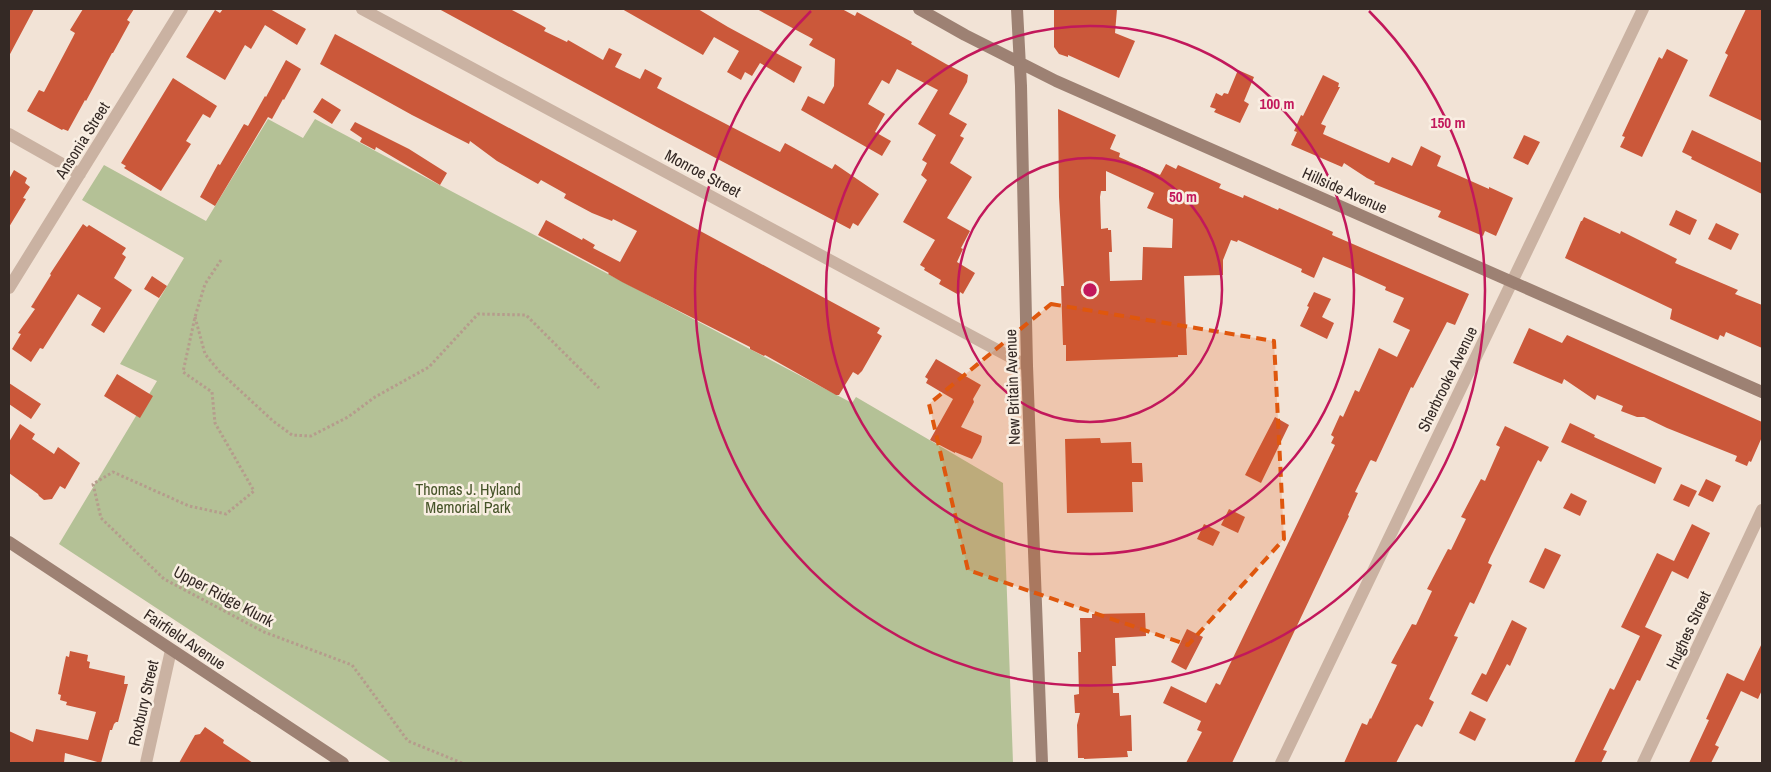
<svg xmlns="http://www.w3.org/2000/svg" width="1771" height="772" font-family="'Archivo Narrow',sans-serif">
  <rect width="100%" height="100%" fill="#f2e3d6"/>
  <!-- park -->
  <path fill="#b4c196" d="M 268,119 L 303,138 L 315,119 L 852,403 L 856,397 L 1003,483 L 1013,763 L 392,763 L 59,544 L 157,381 L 120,364 L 184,258 L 82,200 L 104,165 L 206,221 Z"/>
  <!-- building -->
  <path fill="#cb583a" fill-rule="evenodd" d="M 9,9 L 34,9 L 9,56 Z
    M 83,9 L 134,9 L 127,20 L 130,22 L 113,53 L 112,53 L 86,101 L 85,100 L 68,131 L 63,129 L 62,130 L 27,111 L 39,90 L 44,92 L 72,39 L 75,33 L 70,30 Z
    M 223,9 L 270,9 L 306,29 L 297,45 L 265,25 L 251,49 L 245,45 L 225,80 L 186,57 L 215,10 L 220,13 Z
    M 439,9 L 510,9 L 541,25 L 546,28 L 544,31 L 567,42 L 568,40 L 603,60 L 609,48 L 622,54 L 615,67 L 640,79 L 645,69 L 662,78 L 657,88 L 699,110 L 780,152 L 785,143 L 832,169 L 835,164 L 879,194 L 858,226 L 853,223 L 850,229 L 657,127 Z
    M 622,9 L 698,9 L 728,27 L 802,67 L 794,83 L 760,63 L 752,76 L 745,72 L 741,80 L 727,72 L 739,51 L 714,37 L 703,55 Z
    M 757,9 L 842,9 L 855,16 L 857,12 L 912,42 L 911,44 L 946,64 L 968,75 L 967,82 L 949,114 L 967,124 L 960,136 L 964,138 L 950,163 L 972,177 L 947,218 L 970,231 L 961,248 L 963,249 L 957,262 L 975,273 L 963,294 L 960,292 L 959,295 L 939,284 L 941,280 L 924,270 L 925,268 L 920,265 L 935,240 L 903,222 L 927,180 L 921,175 L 927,163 L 922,160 L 936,135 L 918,124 L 938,90 L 897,69 L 889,84 L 882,80 L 868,104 L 885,114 L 875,132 L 891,141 L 882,156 L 801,110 L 808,96 L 824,104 L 834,86 L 835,59 L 809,45 L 813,39 Z
    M 1054,9 L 1117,9 L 1115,33 L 1135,41 L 1119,78 L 1068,55 L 1068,57 L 1059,54 L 1054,47 Z
    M 1746,9 L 1762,9 L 1762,121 L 1709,96 L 1728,55 L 1725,53 Z
    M 335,34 L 880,328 L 877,333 L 882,336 L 862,371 L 858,375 L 853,372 L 839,395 L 836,395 L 765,355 L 764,356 L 750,349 L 750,347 L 622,282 L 608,274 L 609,273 L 538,235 L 546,220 L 582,240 L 583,238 L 595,245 L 593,248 L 620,262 L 637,231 L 613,219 L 612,221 L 592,213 L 564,198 L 566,194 L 541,180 L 538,184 L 497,161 L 470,141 L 469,144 L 412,115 L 320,64 Z
    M 1667,49 L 1688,60 L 1642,157 L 1620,147 L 1625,137 L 1622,136 L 1659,57 L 1662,59 Z
    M 286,60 L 301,69 L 284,100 L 283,99 L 272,119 L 268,117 L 215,206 L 200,197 L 218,164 L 220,165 L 244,124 L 248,126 L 265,96 L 266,97 Z
    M 1238,70 L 1254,77 L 1244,101 L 1249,104 L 1240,123 L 1214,112 L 1216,109 L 1210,107 L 1216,93 L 1222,96 L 1224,93 L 1228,94 Z
    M 1323,75 L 1339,83 L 1338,87 L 1340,87 L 1321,124 L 1326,126 L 1323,134 L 1389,163 L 1392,157 L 1412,166 L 1421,146 L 1441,156 L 1437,166 L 1489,189 L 1489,187 L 1513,198 L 1496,236 L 1485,231 L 1483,236 L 1438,217 L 1441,211 L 1374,184 L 1375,182 L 1367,178 L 1344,163 L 1342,167 L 1291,145 L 1297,132 L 1294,131 L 1301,115 L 1303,116 Z
    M 173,78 L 217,106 L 210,118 L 203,114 L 186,141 L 191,144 L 161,191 L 124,168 L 126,166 L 121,163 Z
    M 322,98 L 341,110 L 332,124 L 313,112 Z
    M 1058,109 L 1116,135 L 1110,149 L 1120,153 L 1119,157 L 1160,175 L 1166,164 L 1176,169 L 1178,165 L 1221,184 L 1219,188 L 1243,198 L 1244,195 L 1278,210 L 1279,208 L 1333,232 L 1332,235 L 1469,294 L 1455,325 L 1447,322 L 1413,388 L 1411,387 L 1376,462 L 1371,460 L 1370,461 L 1355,492 L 1358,493 L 1348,515 L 1349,516 L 1232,763 L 1186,763 L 1202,732 L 1197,730 L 1201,721 L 1163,703 L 1171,686 L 1206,703 L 1216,683 L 1220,685 L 1335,445 L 1331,443 L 1334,437 L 1331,435 L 1340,415 L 1343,417 L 1355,390 L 1359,392 L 1379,348 L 1397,357 L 1410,330 L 1393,322 L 1404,298 L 1385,290 L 1386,287 L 1353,272 L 1354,270 L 1323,257 L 1314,278 L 1301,272 L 1302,269 L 1238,240 L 1237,242 L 1231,240 L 1223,260 L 1223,275 L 1184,276 L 1187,355 L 1178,355 L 1178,357 L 1066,361 L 1066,345 L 1063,345 L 1061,286 L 1064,286 L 1059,197 ZM 1106,171 L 1154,193 L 1147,208 L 1173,219 L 1172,248 L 1143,247 L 1142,280 L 1110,281 L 1109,252 L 1112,252 L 1111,230 L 1108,230 L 1108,228 L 1101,229 L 1100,197 L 1101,191 L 1106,191 Z
    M 355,122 L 409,149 L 447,173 L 440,185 L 376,147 L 375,150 L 360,142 L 362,138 L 350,130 Z
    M 1692,130 L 1762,163 L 1762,194 L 1691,159 L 1692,157 L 1682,152 Z
    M 1524,135 L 1540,142 L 1528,165 L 1513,158 Z
    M 14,170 L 27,178 L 25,183 L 30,187 L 23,198 L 26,199 L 9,227 L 9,179 Z
    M 1676,210 L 1697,220 L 1690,235 L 1669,225 Z
    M 1584,217 L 1620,234 L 1621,231 L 1677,259 L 1675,263 L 1738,290 L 1735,294 L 1762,305 L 1762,348 L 1726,332 L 1724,337 L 1720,335 L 1718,340 L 1713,338 L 1670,319 L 1672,309 L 1565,258 L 1581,221 L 1582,221 Z
    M 1716,223 L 1739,234 L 1731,250 L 1708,239 Z
    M 83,224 L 87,227 L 89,225 L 126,248 L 122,254 L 126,257 L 114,278 L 132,290 L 104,333 L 91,325 L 101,308 L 78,294 L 43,349 L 40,348 L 31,362 L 12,349 L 21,334 L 18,333 L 35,309 L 31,307 L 51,275 L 50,274 Z
    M 152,276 L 167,286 L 159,298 L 144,289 Z
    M 1314,292 L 1331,299 L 1322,317 L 1334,323 L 1327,339 L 1300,326 L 1309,307 L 1307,306 Z
    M 1529,328 L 1562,343 L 1567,335 L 1762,422 L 1762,437 L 1751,462 L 1749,461 L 1747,466 L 1735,461 L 1737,456 L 1667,428 L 1644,417 L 1637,417 L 1621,411 L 1623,406 L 1597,395 L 1595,400 L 1564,379 L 1562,384 L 1513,363 Z
    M 936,359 L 981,385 L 973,399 L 974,402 L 961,427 L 982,436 L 981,442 L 972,459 L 955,452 L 955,453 L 930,440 L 953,399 L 926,383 L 928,379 L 925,377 Z
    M 117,374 L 153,396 L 140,418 L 104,396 Z
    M 9,383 L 41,404 L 31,419 L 9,404 Z
    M 1275,417 L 1289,425 L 1261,483 L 1245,475 Z
    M 1570,423 L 1595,435 L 1594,437 L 1662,468 L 1655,484 L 1561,442 Z
    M 20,424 L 35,434 L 32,439 L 54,454 L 58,447 L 80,463 L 65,489 L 60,486 L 52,499 L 44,500 L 39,496 L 38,494 L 9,473 L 9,442 Z
    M 1505,426 L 1549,447 L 1541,462 L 1538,460 L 1529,478 L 1490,558 L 1488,563 L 1492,565 L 1474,604 L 1470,602 L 1454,636 L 1458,637 L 1429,699 L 1434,702 L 1422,727 L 1417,724 L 1415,726 L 1396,763 L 1344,763 L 1362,723 L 1367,725 L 1370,718 L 1371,719 L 1397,665 L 1391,663 L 1412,624 L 1416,625 L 1432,591 L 1427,589 L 1448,549 L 1451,550 L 1466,519 L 1461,517 L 1481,479 L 1485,481 L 1500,447 L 1496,445 Z
    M 1100,438 L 1101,443 L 1131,442 L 1132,463 L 1142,463 L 1143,482 L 1132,482 L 1133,512 L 1067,513 L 1065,439 Z
    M 1706,479 L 1721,486 L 1713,502 L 1698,495 Z
    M 1681,484 L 1697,491 L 1689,507 L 1673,500 Z
    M 1571,493 L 1587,501 L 1580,516 L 1563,508 Z
    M 1229,509 L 1245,517 L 1238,533 L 1221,525 Z
    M 1204,524 L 1220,532 L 1213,546 L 1197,539 Z
    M 1692,524 L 1710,533 L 1688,579 L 1672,571 L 1645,627 L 1662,635 L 1640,681 L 1637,680 L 1603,750 L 1607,751 L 1601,763 L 1574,763 L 1610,688 L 1614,690 L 1640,636 L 1621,627 L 1657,553 L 1674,561 Z
    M 1545,548 L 1561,555 L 1544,589 L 1529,582 Z
    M 1145,613 L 1146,636 L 1115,638 L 1116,666 L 1112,666 L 1113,693 L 1119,693 L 1120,716 L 1131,715 L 1132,751 L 1127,751 L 1128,757 L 1084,759 L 1084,758 L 1078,758 L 1077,725 L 1080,713 L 1075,713 L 1074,695 L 1079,694 L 1078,652 L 1081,652 L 1080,618 L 1092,618 L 1092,614 Z
    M 1512,620 L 1527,628 L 1510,666 L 1507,664 L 1487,702 L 1471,694 L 1482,673 L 1486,675 Z
    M 1187,629 L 1203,637 L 1186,670 L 1171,662 Z
    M 1762,643 L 1762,690 L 1758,699 L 1741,691 L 1715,745 L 1719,747 L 1711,763 L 1689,763 L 1709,720 L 1706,719 L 1727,673 L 1744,681 Z
    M 70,651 L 88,655 L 87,661 L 90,662 L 89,668 L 125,676 L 124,684 L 128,684 L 118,722 L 116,722 L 114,724 L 112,730 L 110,730 L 101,763 L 65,753 L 64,763 L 9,763 L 9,731 L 33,742 L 36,729 L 88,740 L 96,712 L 66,705 L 67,702 L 60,700 L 61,695 L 58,694 L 66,656 L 69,657 Z
    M 1470,711 L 1486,719 L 1475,741 L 1459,733 Z
    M 205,727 L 224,740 L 223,743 L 253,763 L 179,763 L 195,735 L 200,734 Z"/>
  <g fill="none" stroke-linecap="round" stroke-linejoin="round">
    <!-- path -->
    <path stroke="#b59c8c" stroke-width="3" stroke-dasharray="2.5 2.5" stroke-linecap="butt" d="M 221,260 L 205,284 L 195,317 L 183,372 L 212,392 L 215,423 L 254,491 L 226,514 L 189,506 L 113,472 L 93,484 L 101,518 L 164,579 L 264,632 L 352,665 L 408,741 L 462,763
      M 195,317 L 205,354 L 219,371 L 273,421 L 292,435 L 311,436 L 348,417 L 375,397 L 429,367 L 478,314 L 526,315 L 599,388"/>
    <!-- street -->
    <path stroke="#cab2a2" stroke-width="12" d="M 362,9 L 1027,366
      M 9,134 L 80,174
      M 9,288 L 182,9
      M 146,763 L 171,650
      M 1281,763 L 1643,9
      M 1643,763 L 1762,510"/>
    <!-- secondary -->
    <path stroke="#9d8173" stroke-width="12" d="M 919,9 L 965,35 L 1056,81 L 1762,392
      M 1017,9 L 1021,86 L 1027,366 L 1042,763
      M 9,542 L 343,763"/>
  </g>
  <!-- marked area -->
  <path fill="#df570d" fill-opacity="0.2" stroke="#df570d" stroke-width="4" stroke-dasharray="10 6" stroke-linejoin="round" d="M 1051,304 L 1274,341 L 1284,539 L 1188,645 L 968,570 L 929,404 Z"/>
  <!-- distance rings -->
  <g fill="none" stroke="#c2185b" stroke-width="2.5">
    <circle cx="1090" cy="290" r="132"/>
    <circle cx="1090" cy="290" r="264"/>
    <path d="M1369 11A395 395 0 1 1 811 11"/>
  </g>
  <g text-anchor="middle" stroke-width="5" stroke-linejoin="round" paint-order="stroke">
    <!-- street labels -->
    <g font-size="16" fill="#342925" stroke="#f9eee2">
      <text transform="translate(82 140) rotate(-58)" y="6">Ansonia Street</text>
      <text transform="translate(703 173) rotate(28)" y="6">Monroe Street</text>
      <text transform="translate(1345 190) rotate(24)" y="6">Hillside Avenue</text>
      <text transform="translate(1447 379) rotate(-64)" y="6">Sherbrooke Avenue</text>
      <text transform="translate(1012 387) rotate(-92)" y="6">New Britain Avenue</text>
      <text transform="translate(224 596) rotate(28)" y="6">Upper Ridge Klunk</text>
      <text transform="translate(1688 630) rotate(-65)" y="6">Hughes Street</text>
      <text transform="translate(185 639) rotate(34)" y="6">Fairfield Avenue</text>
      <text transform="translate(143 703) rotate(-77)" y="6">Roxbury Street</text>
    </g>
    <!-- park labels -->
    <g font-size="16" fill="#455328" stroke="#f9eee2">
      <text x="468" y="495">Thomas J. Hyland<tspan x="468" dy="18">Memorial Park</tspan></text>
    </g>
  </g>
  <circle cx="1090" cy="290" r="8" fill="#c2185b" stroke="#f9eee2" stroke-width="2.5"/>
  <g font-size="15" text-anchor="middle" font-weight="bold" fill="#c2185b" stroke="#f9eee2" stroke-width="5" stroke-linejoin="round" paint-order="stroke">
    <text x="1277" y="109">100 m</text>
    <text x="1448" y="128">150 m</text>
    <text x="1183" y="202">50 m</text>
  </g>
  <!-- border -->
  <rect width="1771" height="772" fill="none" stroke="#342925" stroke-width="20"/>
</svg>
